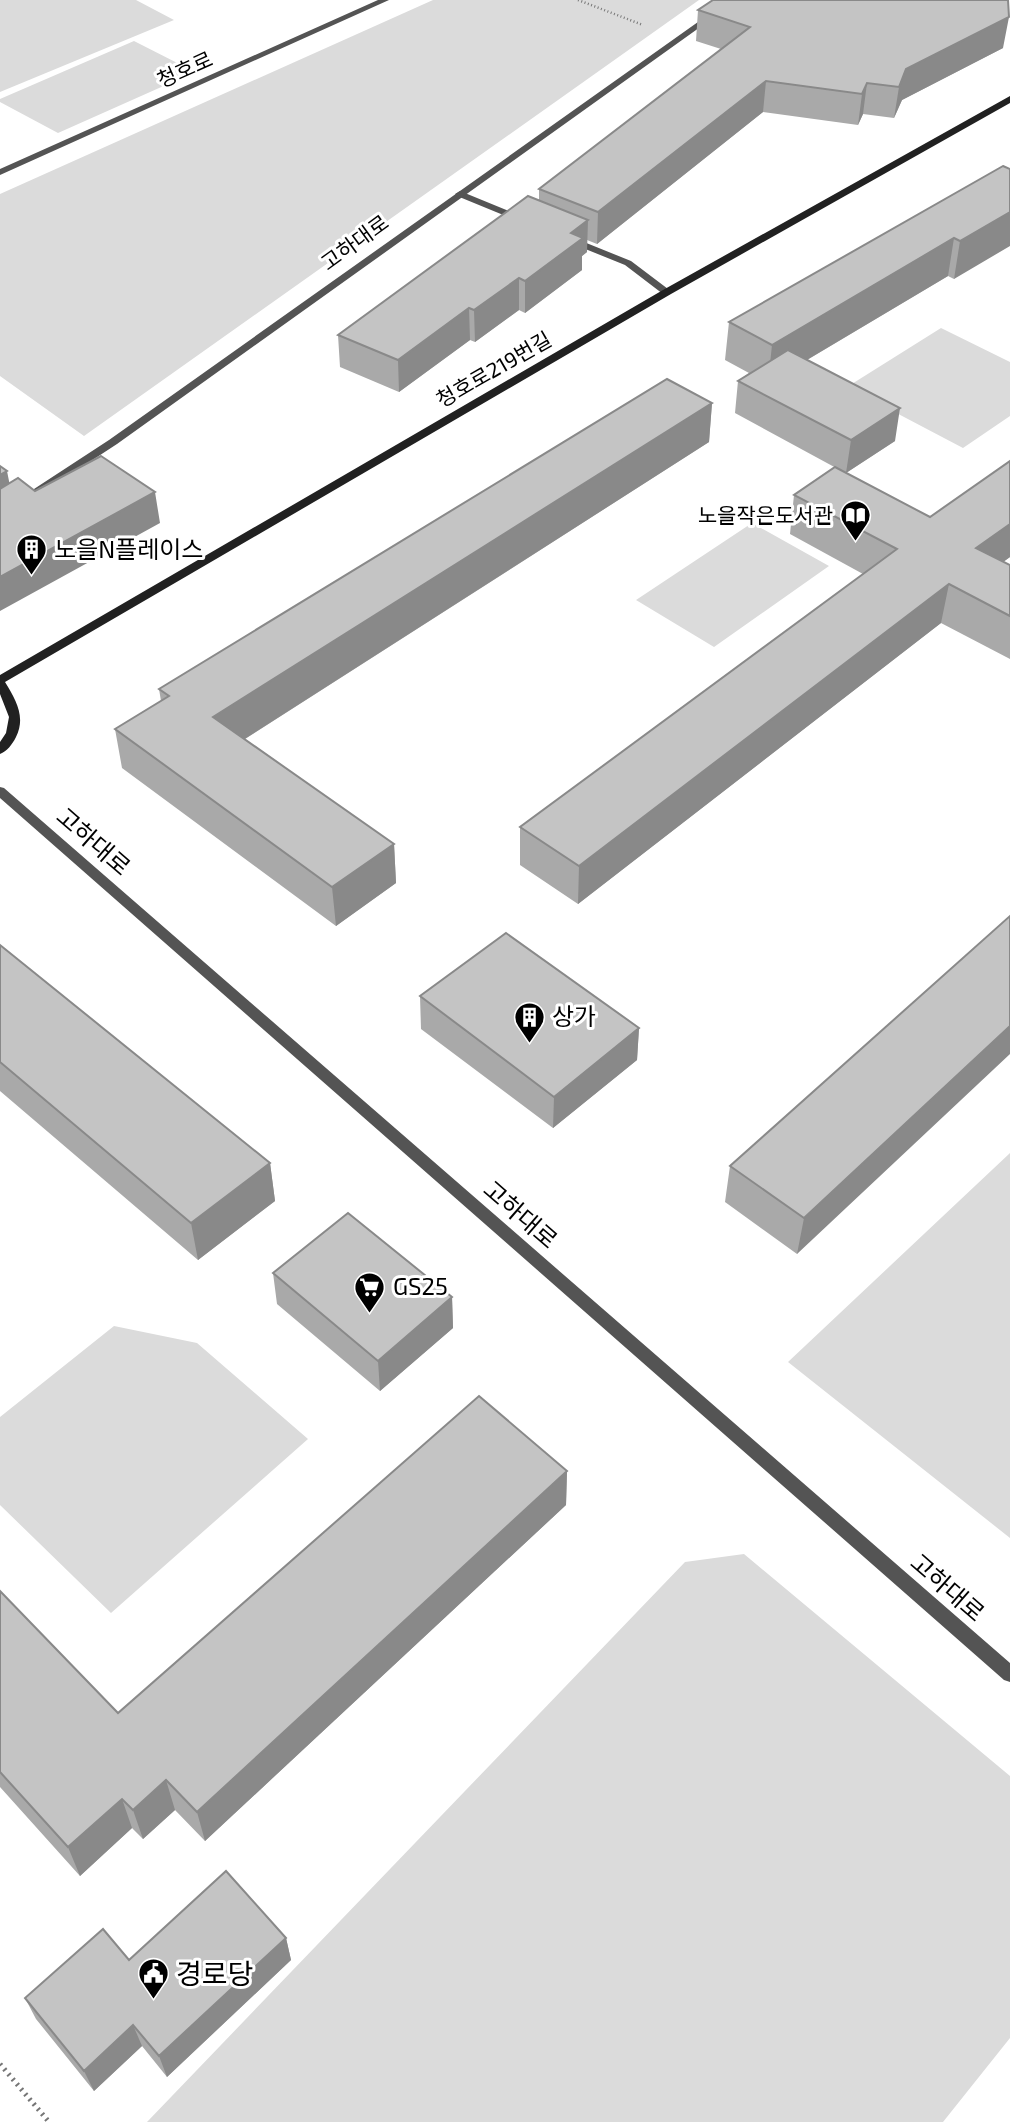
<svg xmlns="http://www.w3.org/2000/svg" width="1010" height="2122" font-family="'Exo 2','Noto Sans KR',sans-serif">
  <rect width="100%" height="100%" fill="#fff"/>
  <!-- green -->
  <path fill="#dbdbdb" d="M 0,0 L 136,0 L 174,20 L 0,92 Z
    M 433,0 L 699,0 L 84,436 L 0,376 L 0,194 Z
    M 134,41 L 195,72 L 58,133 L 0,102 L 0,99 Z
    M 941,328 L 1010,362 L 1010,416 L 963,448 L 847,387 Z
    M 752,523 L 829,566 L 714,647 L 636,600 Z
    M 1010,1153 L 1010,1538 L 788,1362 Z
    M 114,1326 L 197,1343 L 308,1439 L 111,1613 L 0,1505 L 0,1417 Z
    M 744,1554 L 1010,1776 L 1010,2038 L 943,2122 L 147,2122 L 685,1562 Z"/>
  <g fill="none" stroke-linecap="round" stroke-linejoin="round">
    <!-- path-far1 -->
    <path stroke="#767676" stroke-width="2.5" stroke-dasharray="1 2.5" stroke-linecap="butt" d="M 578,0 L 643,25"/>
    <!-- path -->
    <path stroke="#767676" stroke-width="5" stroke-dasharray="2 4.5" stroke-linecap="butt" d="M 0,2064 L 49,2122"/>
    <!-- lane -->
    <path fill="#545454" fill-rule="evenodd" d="M 460,191 L 526,218 L 528,220 L 520,222 L 457,196 L 455,194 Z
      M 568,238 L 574,238 L 631,261 L 672,292 L 663,294 L 625,265 L 568,242 Z"/>
    <!-- street -->
    <path fill="#545454" fill-rule="evenodd" d="M 378,0 L 389,0 L 0,175 L 0,169 Z
      M 729,0 L 738,0 L 117,444 L 42,493 L 34,493 L 34,489 L 109,440 Z
      M 0,787 L 4,788 L 1010,1663 L 1010,1682 L 1004,1680 L 0,798 Z"/>
    <!-- secondary -->
    <path fill="#212121" fill-rule="evenodd" d="M 1010,96 L 1010,103 L 671,294 L 5,682 C 16,700 26,717 16,737 C 12,745 7,751 0,754 L 0,742 L 6,733 L 9,717 L 0,694 L 0,675 L 663,290 Z"/>
  </g>
  <!-- wall -->
  <path fill="#a9a9a9" d="M 698,10 L 1003,48 L 902,100 L 894,118 L 863,114 L 858,125 L 763,112 L 597,244 L 587,240 L 587,252 L 582,256 L 582,270 L 525,313 L 519,310 L 475,342 L 470,340 L 399,392 L 340,367 L 338,335 L 539,200 L 539,189 L 721,49 L 696,41 Z
    M 1003,166 L 954,279 L 948,276 L 807,360 L 895,441 L 846,473 L 930,517 L 1010,461 L 1010,557 L 1003,562 L 1010,565 L 1010,659 L 941,623 L 578,904 L 520,865 L 520,827 L 863,574 L 790,534 L 794,495 L 838,469 L 735,413 L 738,381 L 749,373 L 725,360 L 729,322 Z
    M 712,403 L 709,442 L 245,739 L 394,844 L 396,883 L 336,926 L 122,768 L 115,729 L 161,701 L 159,689 Z
    M 1010,916 L 797,1254 L 725,1202 L 730,1166 Z
    M 0,945 L 270,1163 L 275,1201 L 198,1260 L 0,1091 Z
    M 420,996 L 639,1028 L 637,1060 L 553,1128 L 421,1029 Z
    M 273,1273 L 452,1297 L 453,1328 L 380,1391 L 277,1304 Z
    M 567,1471 L 566,1505 L 205,1841 L 175,1810 L 143,1839 L 132,1828 L 80,1876 L 0,1787 L 0,1591 L 118,1713 Z
    M 286,1938 L 291,1960 L 167,2077 L 142,2046 L 94,2091 L 36,2019 L 25,1998 L 129,1960 Z"/>
  <!-- shaded-wall -->
  <path fill="#898989" d="M 1009,17 L 1003,48 L 902,100 L 894,118 L 899,87 L 906,69 Z
    M 766,81 L 763,112 L 597,244 L 598,212 Z
    M 867,83 L 863,114 L 858,125 L 862,94 Z
    M 1010,212 L 1010,246 L 954,279 L 960,241 Z
    M 588,220 L 587,252 L 582,256 L 582,270 L 525,313 L 525,281 L 571,233 Z
    M 954,238 L 948,276 L 768,383 L 772,345 Z
    M 519,278 L 519,310 L 475,342 L 474,310 Z
    M 469,308 L 470,340 L 399,392 L 398,360 Z
    M 712,403 L 709,442 L 218,756 L 213,717 Z
    M 900,408 L 895,441 L 846,473 L 851,440 Z
    M 7,471 L 13,501 L 0,510 L 0,475 Z
    M 155,492 L 160,523 L 0,611 L 0,577 Z
    M 1010,524 L 1010,557 L 969,587 L 976,548 Z
    M 949,584 L 941,623 L 578,904 L 579,866 Z
    M 394,844 L 396,883 L 336,926 L 332,887 Z
    M 1010,1026 L 1010,1054 L 797,1254 L 804,1218 Z
    M 639,1028 L 637,1060 L 553,1128 L 554,1097 Z
    M 270,1163 L 275,1201 L 198,1260 L 191,1223 Z
    M 452,1297 L 453,1328 L 380,1391 L 378,1361 Z
    M 567,1471 L 566,1505 L 205,1841 L 197,1812 Z
    M 166,1780 L 175,1810 L 143,1839 L 133,1810 Z
    M 122,1799 L 132,1828 L 80,1876 L 68,1847 Z
    M 286,1938 L 291,1960 L 167,2077 L 159,2056 Z
    M 133,2025 L 142,2046 L 94,2091 L 84,2071 Z"/>
  <!-- building -->
  <path fill="#c4c4c4" stroke="#898989" stroke-width="2" d="M 713,0 L 1008,0 L 1009,17 L 906,69 L 899,87 L 867,83 L 862,94 L 766,81 L 598,212 L 539,189 L 750,27 L 698,10 Z
    M 1003,166 L 1010,169 L 1010,212 L 960,241 L 954,238 L 772,345 L 729,322 Z
    M 528,196 L 588,220 L 571,233 L 583,238 L 525,281 L 519,278 L 474,310 L 469,308 L 398,360 L 338,335 Z
    M 788,350 L 900,408 L 851,440 L 738,381 Z
    M 667,379 L 712,403 L 213,717 L 394,844 L 332,887 L 115,729 L 169,696 L 159,689 Z
    M 101,456 L 155,492 L 0,577 L 0,489 L 18,478 L 35,491 Z
    M 1010,461 L 1010,524 L 976,548 L 1010,565 L 1010,616 L 949,584 L 579,866 L 520,827 L 897,549 L 794,495 L 835,467 L 930,517 Z
    M 0,466 L 7,471 L 0,475 Z
    M 1010,916 L 1010,1026 L 804,1218 L 730,1166 Z
    M 506,933 L 639,1028 L 554,1097 L 420,996 Z
    M 0,945 L 270,1163 L 191,1223 L 0,1062 Z
    M 348,1213 L 452,1297 L 378,1361 L 273,1273 Z
    M 479,1396 L 567,1471 L 197,1812 L 166,1780 L 133,1810 L 122,1799 L 68,1847 L 0,1772 L 0,1591 L 118,1713 Z
    M 226,1871 L 286,1938 L 159,2056 L 133,2025 L 84,2071 L 25,1998 L 103,1929 L 129,1960 Z"/>
  <!-- icons -->
  <defs>
    <symbol id="library-pin" viewBox="-11 -11 22 30"><path d="M0 17L-7.5 6A9.5 9.5 0 1 1 7.5 6Z" fill="#000" stroke="#fff"/><path d="M-6-4Q-3-5.5-.7-3.5V5Q-3 3-6 4ZM6-4Q3-5.5 .7-3.5V5Q3 3 6 4Z" fill="#fff"/></symbol>
    <symbol id="building-pin" viewBox="-11 -11 22 30"><path d="M0 17L-7.5 6A9.5 9.5 0 1 1 7.5 6Z" fill="#000" stroke="#fff"/><path d="M-4-6H4V6H1V3H-1V6H-4ZM-2.5-4.3h1.7v1.8h-1.7ZM.8-4.3h1.7v1.8H.8ZM-2.5-1h1.7V.8h-1.7ZM.8-1h1.7V.8H.8Z" fill="#fff"/></symbol>
    <symbol id="supermarket-pin" viewBox="-11 -11 22 30"><path d="M0 17L-7.5 6A9.5 9.5 0 1 1 7.5 6Z" fill="#000" stroke="#fff"/><path d="M-6-5.5h2.5l.6 2H6L4.5 2H-2.5L-4.4-4H-6ZM-1.5 3.2a1.3 1.3 0 1 0 .1 0ZM3 3.2a1.3 1.3 0 1 0 .1 0Z" fill="#fff"/></symbol>
    <symbol id="civic-pin" viewBox="-11 -11 22 30"><path d="M0 17L-7.5 6A9.5 9.5 0 1 1 7.5 6Z" fill="#000" stroke="#fff"/><path d="M-.6-6.5H3V-4.5H.6V-3L4-1V1h2V6H-6V1h2V-1L-.6-3ZM-1.2 2.5V6h2.4V2.5Z" fill="#fff"/></symbol>
  </defs>
  <g fill-rule="evenodd">
    <use href="#library-pin" x="838" y="498" width="35" height="47"/>
    <use href="#building-pin" x="14" y="532" width="35" height="47"/>
    <use href="#building-pin" x="512" y="1000" width="35" height="47"/>
    <use href="#supermarket-pin" x="352" y="1270" width="35" height="47"/>
    <use href="#civic-pin" x="136" y="1956" width="35" height="47"/>
  </g>
  <g text-anchor="middle" stroke-width="6" stroke-linejoin="round" paint-order="stroke">
    <!-- far-street labels -->
    <g font-size="21" fill="#000" stroke="#fff">
      <text transform="translate(185 70) rotate(-24)" y="7">청호로</text>
      <text transform="translate(355 243) rotate(-36)" y="7">고하대로</text>
      <text transform="translate(494 370) rotate(-30)" y="7">청호로219번길</text>
    </g>
    <!-- far-poi labels -->
    <g font-size="21" fill="#000" stroke="#fff" text-anchor="end">
      <text x="833" y="523">노을작은도서관</text>
    </g>
    <!-- poi labels -->
    <g font-size="24" fill="#000" stroke="#fff" text-anchor="start">
      <text x="54" y="558">노을N플레이스</text>
      <text x="552" y="1025">상가</text>
      <text x="393" y="1295">GS25</text>
    </g>
    <!-- street labels -->
    <g font-size="24" fill="#000" stroke="#fff">
      <text transform="translate(93 842) rotate(41)" y="8">고하대로</text>
      <text transform="translate(520 1215) rotate(41)" y="8">고하대로</text>
      <text transform="translate(947 1588) rotate(41)" y="8">고하대로</text>
    </g>
    <!-- near-poi labels -->
    <g font-size="28" fill="#000" stroke="#fff" text-anchor="start">
      <text x="176" y="1984">경로당</text>
    </g>
  </g>
</svg>
